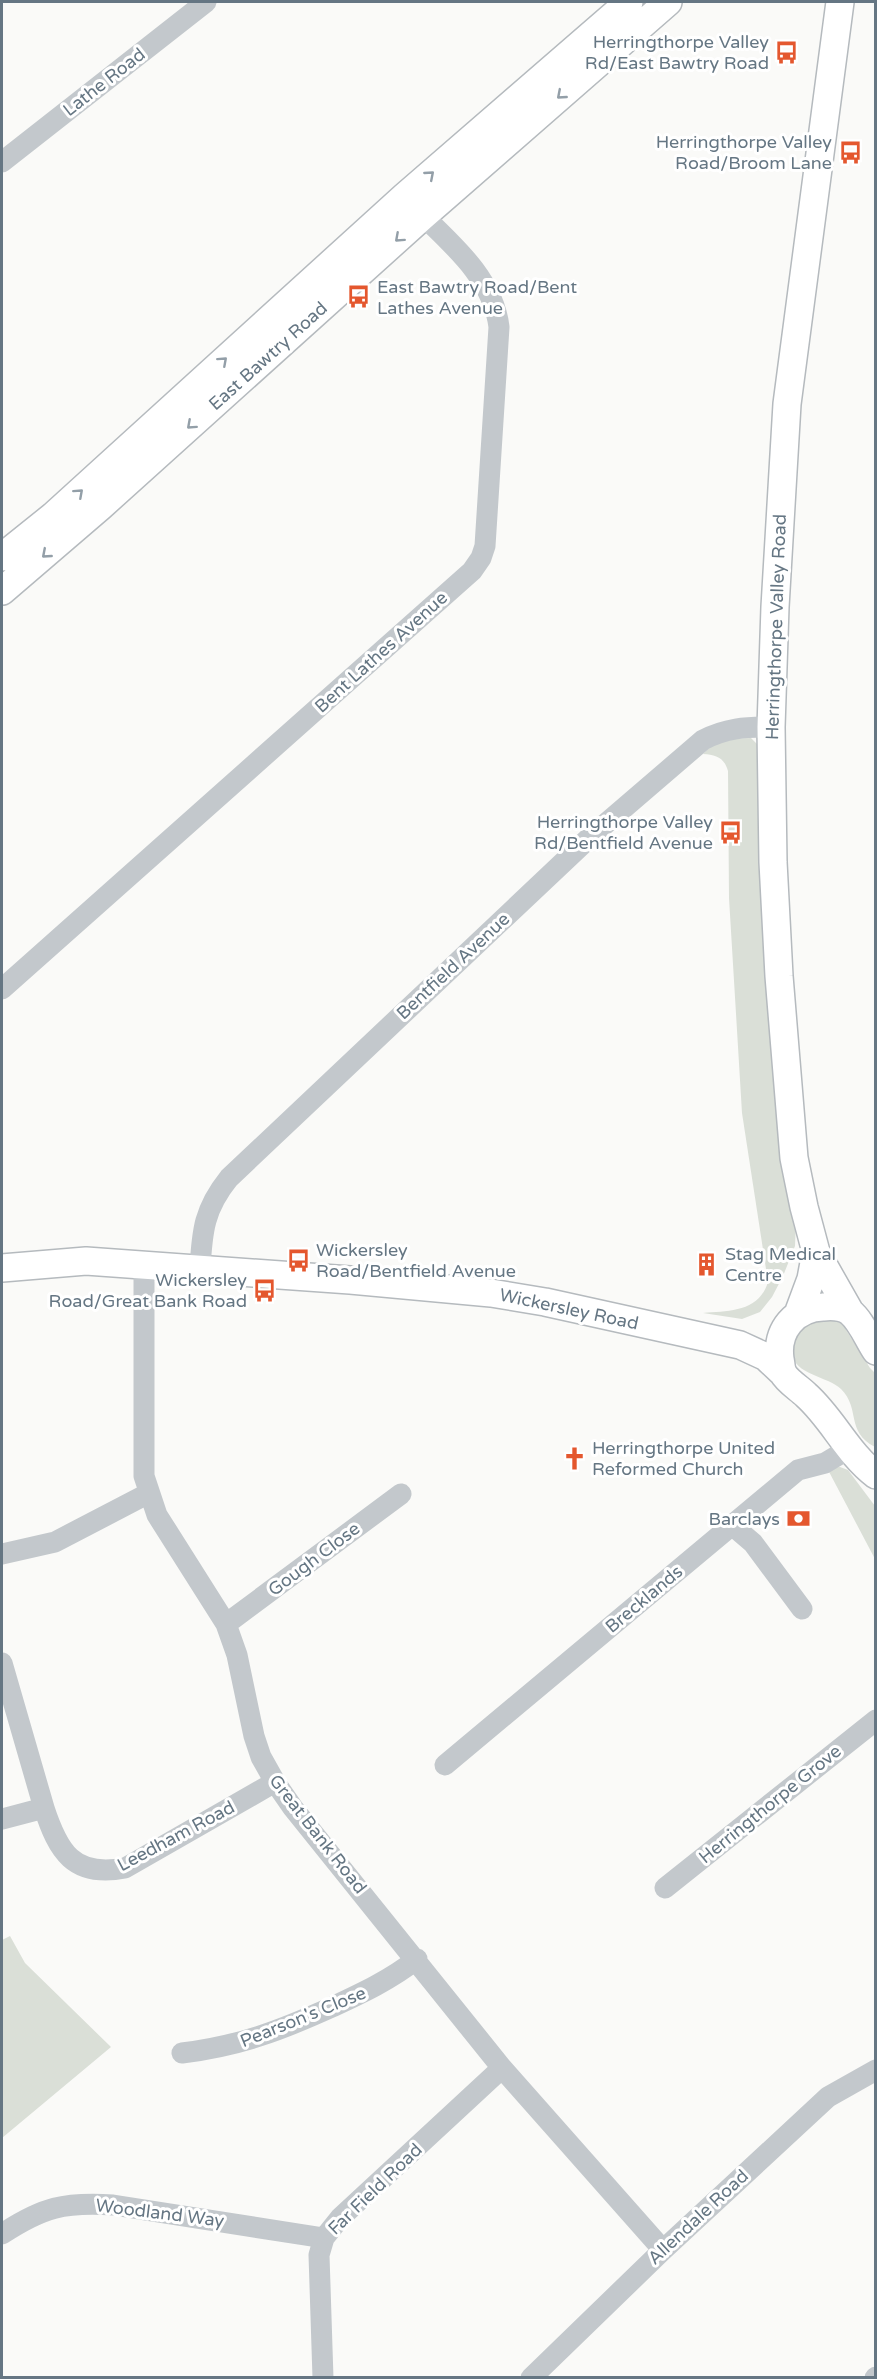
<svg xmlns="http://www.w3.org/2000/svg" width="877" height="2379" font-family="'Varela Round',sans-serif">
  <rect width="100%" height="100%" fill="#fafaf8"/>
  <!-- green -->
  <path fill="#dadfd7" d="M 751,738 L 760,747 L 763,879 L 775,1092 L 782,1150 L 796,1221 L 795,1246 L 783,1276 L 772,1297 L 760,1312 L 742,1319 L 703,1313 C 729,1311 759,1312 768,1282 L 742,1113 L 729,898 L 728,771 C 724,757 716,755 703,754 L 719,739 Z
    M 814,1319 L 834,1319 L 843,1325 L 870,1368 L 875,1373 L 875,1447 C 845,1431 861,1409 841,1389 C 828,1376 791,1374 793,1352 C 794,1335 801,1329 814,1319 Z
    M 840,1467 L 848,1470 L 875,1506 L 875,1559 L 827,1468 Z
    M 10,1936 L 25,1963 L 111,2047 L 2,2138 L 2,1940 Z"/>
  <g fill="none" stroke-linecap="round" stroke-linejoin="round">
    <defs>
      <path id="major" d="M 840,2 L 787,404 L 775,607 L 771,727 L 773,862 L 779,976 L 794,1158 L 804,1207 L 816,1252 L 850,1312
        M 2,557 L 53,516 L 404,197 L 629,2
        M 2,591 L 101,506 L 423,216 L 668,2
        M 2,1268 L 86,1261 L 350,1280 L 491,1293 L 545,1302 L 740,1345 L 766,1357 L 783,1373
        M 798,1314 L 811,1279 L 816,1252
        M 876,1351 C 868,1339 861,1321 850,1312 C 842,1306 833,1306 823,1307 C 795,1308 776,1330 780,1359 C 781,1363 781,1369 783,1373 C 787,1381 800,1389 806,1395 C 833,1419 847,1453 876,1475"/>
    </defs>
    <!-- major casing -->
    <use href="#major" stroke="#b5babe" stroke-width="30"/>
    <!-- minor -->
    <path stroke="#c3c8cc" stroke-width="21" d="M 2,162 L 206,2
      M 2,989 L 472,571 L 481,558 L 485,546 L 499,327 C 493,276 448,241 414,207
      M 144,1266 L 144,1476 L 157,1515 L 226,1624 L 237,1655 L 254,1736 L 261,1757 L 275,1782 L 293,1808 L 502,2068 L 663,2250
      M 200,1269 C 202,1231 204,1209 229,1178 L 589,838 L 703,740 C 726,728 745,727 771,727
      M 732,1525 L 753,1543 L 802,1609
      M 2,1554 L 55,1542 L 149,1493
      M 226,1624 L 401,1494
      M 2,1663 L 44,1808
      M 445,1765 L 798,1470 L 825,1463 L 850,1448
      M 2,1819 L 44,1808 C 58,1851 73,1878 125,1868 L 275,1782
      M 665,1888 L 876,1720
      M 182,2053 C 239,2046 279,2031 332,2007 C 362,1993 390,1980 417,1959
      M 2,2234 C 43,2207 64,2202 113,2205 L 324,2238
      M 323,2378 L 319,2255 L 324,2238 L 340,2218 L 502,2068
      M 531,2378 L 663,2250 L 828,2097 L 876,2070
      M 875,2378 L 876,2377"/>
    <!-- major -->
    <use href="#major" stroke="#fff" stroke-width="27"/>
  </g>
  <!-- one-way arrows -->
  <defs><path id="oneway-chevron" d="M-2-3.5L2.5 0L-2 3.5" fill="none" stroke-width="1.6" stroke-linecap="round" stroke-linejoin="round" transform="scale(1.5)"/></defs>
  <g stroke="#939fa8">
    <use href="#oneway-chevron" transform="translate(561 95) rotate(139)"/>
    <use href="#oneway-chevron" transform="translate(430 175) rotate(-41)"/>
    <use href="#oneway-chevron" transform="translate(399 238) rotate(138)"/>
    <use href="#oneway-chevron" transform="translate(223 361) rotate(-42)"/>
    <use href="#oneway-chevron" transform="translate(191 425) rotate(138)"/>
    <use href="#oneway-chevron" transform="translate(79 493) rotate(-42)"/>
    <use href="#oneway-chevron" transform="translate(46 554) rotate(139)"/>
  </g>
  <!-- icons -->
  <defs>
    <symbol id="bus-bare" viewBox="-9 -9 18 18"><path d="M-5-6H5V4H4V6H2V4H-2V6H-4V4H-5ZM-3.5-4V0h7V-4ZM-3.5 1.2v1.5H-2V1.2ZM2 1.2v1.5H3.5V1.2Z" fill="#e4572e" stroke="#fff" stroke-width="2.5" paint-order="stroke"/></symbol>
    <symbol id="building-bare" viewBox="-9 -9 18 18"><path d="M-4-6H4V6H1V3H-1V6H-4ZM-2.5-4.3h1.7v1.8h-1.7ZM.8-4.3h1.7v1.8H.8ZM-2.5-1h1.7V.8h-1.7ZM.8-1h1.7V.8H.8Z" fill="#e4572e" stroke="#fff" stroke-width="2.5" paint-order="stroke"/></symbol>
    <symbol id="church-bare" viewBox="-9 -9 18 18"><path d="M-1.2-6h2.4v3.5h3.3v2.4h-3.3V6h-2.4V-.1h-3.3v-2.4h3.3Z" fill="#e4572e" stroke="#fff" stroke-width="2.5" paint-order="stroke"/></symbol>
    <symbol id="bank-bare" viewBox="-9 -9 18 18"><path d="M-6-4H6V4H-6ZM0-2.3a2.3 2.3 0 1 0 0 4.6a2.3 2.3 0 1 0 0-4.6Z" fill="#e4572e" stroke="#fff" stroke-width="2.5" paint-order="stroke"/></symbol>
  </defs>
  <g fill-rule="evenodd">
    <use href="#bus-bare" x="770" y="36" width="33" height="33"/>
    <use href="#bus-bare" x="834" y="136" width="33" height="33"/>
    <use href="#bus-bare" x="342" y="280" width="33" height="33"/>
    <use href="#bus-bare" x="714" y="816" width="33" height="33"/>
    <use href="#bus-bare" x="282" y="1244" width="33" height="33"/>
    <use href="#building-bare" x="690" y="1248" width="33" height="33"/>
    <use href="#bus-bare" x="248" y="1274" width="33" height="33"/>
    <use href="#church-bare" x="558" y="1442" width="33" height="33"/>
    <use href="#bank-bare" x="782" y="1502" width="33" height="33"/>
  </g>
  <g text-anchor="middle" stroke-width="6" stroke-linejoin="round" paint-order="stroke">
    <!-- poi labels -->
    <g font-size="18" fill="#657683" stroke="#fff" text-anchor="end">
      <text x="769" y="48">Herringthorpe Valley<tspan x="769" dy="21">Rd/East Bawtry Road</tspan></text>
      <text x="832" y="148">Herringthorpe Valley<tspan x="832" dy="21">Road/Broom Lane</tspan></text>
      <text x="377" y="293" text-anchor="start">East Bawtry Road/Bent<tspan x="377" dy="21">Lathes Avenue</tspan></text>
      <text x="713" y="828">Herringthorpe Valley<tspan x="713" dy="21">Rd/Bentfield Avenue</tspan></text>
      <text x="316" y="1256" text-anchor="start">Wickersley<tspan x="316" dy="21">Road/Bentfield Avenue</tspan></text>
      <text x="725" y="1260" text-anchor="start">Stag Medical<tspan x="725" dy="21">Centre</tspan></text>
      <text x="247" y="1286">Wickersley<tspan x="247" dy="21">Road/Great Bank Road</tspan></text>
      <text x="592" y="1454" text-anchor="start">Herringthorpe United<tspan x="592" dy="21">Reformed Church</tspan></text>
      <text x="780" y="1525">Barclays</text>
    </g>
    <!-- street labels -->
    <g font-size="18" fill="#657683" stroke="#fff">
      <text transform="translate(104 82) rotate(-38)" y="6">Lathe Road</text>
      <text transform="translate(268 356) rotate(-42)" y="6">East Bawtry Road</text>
      <text transform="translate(776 627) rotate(-88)" y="6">Herringthorpe Valley Road</text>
      <text transform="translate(381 652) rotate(-42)" y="6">Bent Lathes Avenue</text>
      <text transform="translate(453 966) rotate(-43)" y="6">Bentfield Avenue</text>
      <text transform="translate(569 1309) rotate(12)" y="6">Wickersley Road</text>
      <text transform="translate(314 1559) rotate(-37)" y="6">Gough Close</text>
      <text transform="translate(644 1599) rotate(-40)" y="6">Brecklands</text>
      <text transform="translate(770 1804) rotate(-39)" y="6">Herringthorpe Grove</text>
      <text transform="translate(318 1834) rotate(52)" y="6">Great Bank Road</text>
      <text transform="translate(176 1836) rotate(-28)" y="6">Leedham Road</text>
      <text transform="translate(303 2017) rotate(-22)" y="6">Pearson's Close</text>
      <text transform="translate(375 2189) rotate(-44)" y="6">Far Field Road</text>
      <text transform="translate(160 2213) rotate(7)" y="6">Woodland Way</text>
      <text transform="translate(698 2217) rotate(-43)" y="6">Allendale Road</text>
    </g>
  </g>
  <!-- border -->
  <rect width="877" height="2379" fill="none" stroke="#657683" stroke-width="6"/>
</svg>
